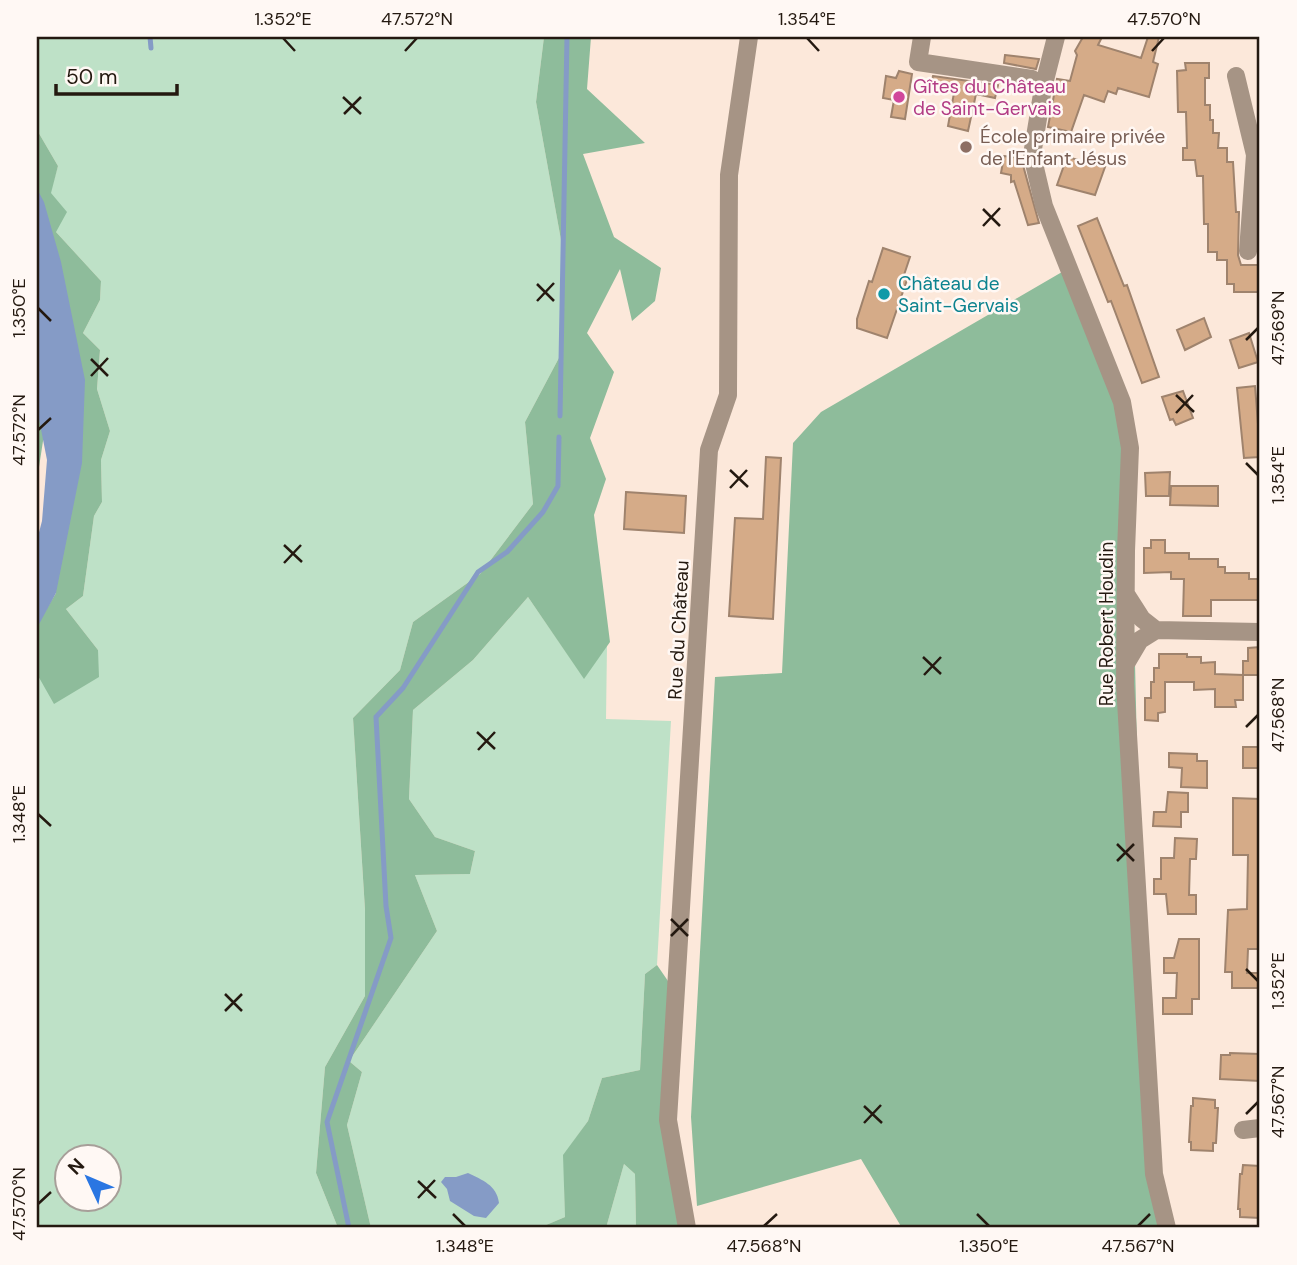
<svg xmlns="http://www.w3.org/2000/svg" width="1297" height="1265" font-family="'DM Sans',sans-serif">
  <rect width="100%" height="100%" fill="#fce8da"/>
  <!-- green -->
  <path fill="#bee1c7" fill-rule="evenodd" d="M 37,37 L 544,37 L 536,102 L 565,262 L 561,354 L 525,422 L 533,504 L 480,574 L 413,622 L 400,670 L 353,718 L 365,911 L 365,996 L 325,1067 L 316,1173 L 338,1228 L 37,1228 L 37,674 L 98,650 L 66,609 L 83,596 L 94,516 L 102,502 L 101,460 L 110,431 L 97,389 L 100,350 L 83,333 L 100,300 L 101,281 L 56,232 L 50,193 L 58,166 L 37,130 ZM 66,1156 L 108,1156 L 108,1198 L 66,1198 Z
    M 528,597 L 584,678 L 607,645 L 606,719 L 671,721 L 657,965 L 645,974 L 640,1070 L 602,1078 L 588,1121 L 564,1155 L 565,1217 L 539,1228 L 371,1228 L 347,1125 L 362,1072 L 349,1061 L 437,931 L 415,875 L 470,874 L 475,851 L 435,837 L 409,799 L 413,710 L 473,660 Z
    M 624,1164 L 635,1174 L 636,1228 L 606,1228 Z"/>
  <!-- forest -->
  <path fill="#8ebc9b" d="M 544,37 L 591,37 L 587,89 L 645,143 L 583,154 L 614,237 L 661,268 L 655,301 L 632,321 L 620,269 L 587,333 L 614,372 L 590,438 L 606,479 L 594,515 L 610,642 L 584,679 L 528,597 L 473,660 L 413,710 L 409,799 L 435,837 L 475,851 L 470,874 L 415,875 L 437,931 L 349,1061 L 362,1072 L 347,1125 L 371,1228 L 338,1228 L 316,1173 L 325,1067 L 365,996 L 365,910 L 353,718 L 400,670 L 413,622 L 480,574 L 533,504 L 525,422 L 561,354 L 565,262 L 536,102 Z
    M 37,130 L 58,166 L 51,193 L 67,212 L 56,232 L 101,281 L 100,300 L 83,333 L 100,350 L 97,389 L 110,431 L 101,460 L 102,502 L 94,516 L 83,596 L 66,609 L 98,650 L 99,677 L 54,704 L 37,674 L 37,625 L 56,593 L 37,218 Z
    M 1062,272 L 1129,411 L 1146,1125 L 1169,1228 L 902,1228 L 861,1159 L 697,1206 L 691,1117 L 715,677 L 782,673 L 793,443 L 821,412 Z
    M 37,348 L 49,402 L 37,480 Z
    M 657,965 L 668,981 L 678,1228 L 636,1228 L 635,1174 L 624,1164 L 606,1228 L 539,1228 L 565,1217 L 563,1155 L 588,1121 L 602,1078 L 640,1070 L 645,974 Z"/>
  <!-- water -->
  <path fill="#859bc6" d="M 37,189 L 44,202 L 61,262 L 85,380 L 82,463 L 56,593 L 37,628 L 37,540 L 42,521 L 47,460 L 37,409 Z
    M 468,1173 C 482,1180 497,1185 499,1203 L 486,1218 L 474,1216 L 450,1201 L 447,1189 L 441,1182 L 445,1177 L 456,1177 Z"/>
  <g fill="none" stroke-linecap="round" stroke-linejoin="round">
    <!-- stream -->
    <path stroke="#859bc6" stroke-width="5" d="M 150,37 L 151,48
      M 560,416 L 567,37
      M 349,1228 L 327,1122 L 391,938 L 386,906 L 376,717 L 403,688 L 478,572 L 507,552 L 543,512 L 558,486 L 559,437"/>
  </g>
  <!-- building -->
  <path fill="#d5ab88" stroke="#9f836d" stroke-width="2" d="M 1083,37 L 1102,37 L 1098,45 L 1141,58 L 1148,37 L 1159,37 L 1153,62 L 1158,64 L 1149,97 L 1118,88 L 1116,94 L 1108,91 L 1104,102 L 1084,95 L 1071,132 L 1048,127 L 1057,79 L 1070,81 L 1077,55 L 1075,51 Z
    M 1005,55 L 1039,59 L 1036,69 L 1004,63 Z
    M 1185,63 L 1209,63 L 1209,78 L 1205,78 L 1205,105 L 1210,105 L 1210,120 L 1213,120 L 1213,133 L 1219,133 L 1218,148 L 1227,148 L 1227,162 L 1233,162 L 1236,212 L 1239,212 L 1238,255 L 1241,265 L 1260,265 L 1260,292 L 1234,292 L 1234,284 L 1227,284 L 1227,260 L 1217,260 L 1217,252 L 1208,252 L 1208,224 L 1204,224 L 1203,176 L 1197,176 L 1195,160 L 1183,160 L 1183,148 L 1187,148 L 1186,112 L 1178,112 L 1177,71 L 1186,70 Z
    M 899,71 L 912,74 L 905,119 L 891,117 L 894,100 L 883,98 L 886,76 L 896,78 Z
    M 933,76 L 998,85 L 995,98 L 976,94 L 968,131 L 948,126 L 954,93 L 930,87 Z
    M 1004,156 L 1021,158 L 1039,223 L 1028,225 L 1014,181 L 1011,182 L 1011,175 L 1001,173 Z
    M 1067,157 L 1105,167 L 1095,195 L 1057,185 Z
    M 1097,218 L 1124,286 L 1127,285 L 1159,377 L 1142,383 L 1111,301 L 1108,302 L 1078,226 Z
    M 883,248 L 910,257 L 904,275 L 908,277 L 887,338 L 857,328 L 857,319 L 869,281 L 872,282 Z
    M 1204,318 L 1211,337 L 1185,350 L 1177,330 Z
    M 1249,333 L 1258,362 L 1239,368 L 1230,340 Z
    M 1255,386 L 1258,424 L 1260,424 L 1260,457 L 1244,458 L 1237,388 Z
    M 1183,391 L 1193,418 L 1176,425 L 1173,419 L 1170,420 L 1162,397 Z
    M 766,457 L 781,458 L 773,619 L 729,616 L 735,518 L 763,519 Z
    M 1170,472 L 1169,496 L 1146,496 L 1145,473 Z
    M 1171,486 L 1218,486 L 1218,506 L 1170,505 Z
    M 626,492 L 686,496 L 684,533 L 624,529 Z
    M 1151,540 L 1165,540 L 1165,553 L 1189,553 L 1189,559 L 1218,559 L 1218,567 L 1225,567 L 1225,573 L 1249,573 L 1249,579 L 1260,579 L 1260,600 L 1211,600 L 1211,616 L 1183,616 L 1184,579 L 1171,579 L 1171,572 L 1144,573 L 1144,548 L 1151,548 Z
    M 1260,647 L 1260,675 L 1243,675 L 1243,661 L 1248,661 L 1248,648 Z
    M 1159,654 L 1187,654 L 1187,657 L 1201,657 L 1201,663 L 1215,662 L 1215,674 L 1243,675 L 1243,700 L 1235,700 L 1236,707 L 1215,707 L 1215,689 L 1194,690 L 1194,682 L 1165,682 L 1165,712 L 1158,713 L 1158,721 L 1145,720 L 1145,698 L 1151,698 L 1151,682 L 1154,682 L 1154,668 L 1159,668 Z
    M 1243,747 L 1260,747 L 1260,768 L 1243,768 Z
    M 1169,753 L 1197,754 L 1197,761 L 1207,761 L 1207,788 L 1181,787 L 1182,768 L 1169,767 Z
    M 1168,792 L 1188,793 L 1188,812 L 1181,812 L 1181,827 L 1153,826 L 1154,812 L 1166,812 Z
    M 1233,798 L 1260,799 L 1260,949 L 1248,949 L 1247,973 L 1260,973 L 1259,988 L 1232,988 L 1232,972 L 1225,972 L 1228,910 L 1247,909 L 1248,855 L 1233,855 Z
    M 1175,838 L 1197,839 L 1196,859 L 1190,859 L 1189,895 L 1196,895 L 1196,914 L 1168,914 L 1166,894 L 1154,894 L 1154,879 L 1161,879 L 1161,858 L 1174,858 Z
    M 1179,939 L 1199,939 L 1199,999 L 1192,999 L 1192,1014 L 1163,1014 L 1163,998 L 1176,998 L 1177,973 L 1164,973 L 1164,958 L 1174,958 Z
    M 1230,1053 L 1260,1054 L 1260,1081 L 1220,1079 L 1221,1055 L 1230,1055 Z
    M 1193,1098 L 1215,1100 L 1215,1108 L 1218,1108 L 1216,1143 L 1213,1143 L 1213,1151 L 1191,1150 L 1191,1142 L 1189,1142 L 1191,1106 L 1193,1106 Z
    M 1243,1165 L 1260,1166 L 1260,1218 L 1240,1217 L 1240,1209 L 1238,1209 L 1240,1174 L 1242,1174 Z"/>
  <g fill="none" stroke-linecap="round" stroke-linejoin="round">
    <!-- minor -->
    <path stroke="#a69485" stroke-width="18" d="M 922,37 L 918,62 L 1032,79 L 1043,88
      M 1056,37 L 1043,88 L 1032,155 L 1044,206 L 1122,402 L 1130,448 L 1126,551 L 1125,684 L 1154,1174 L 1167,1228
      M 1236,76 L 1255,155 L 1260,154
      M 1248,251 L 1255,155
      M 1126,594 L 1142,619 L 1156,630
      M 1127,662 L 1140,640 L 1156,630 L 1260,632
      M 1243,1130 L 1260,1128
      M 687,1228 L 668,1120 L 709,450 L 728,395 L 729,175 L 749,37"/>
  </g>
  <!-- ticks -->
  <path fill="none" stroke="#241910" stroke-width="2.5" d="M 283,38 L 295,51M 807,38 L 819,51M 405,51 L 417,38M 1152,51 L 1164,38M 343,97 L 361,114M 344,114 L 361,97M 983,209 L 1000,226M 983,226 L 1000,208M 537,284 L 554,301M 537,301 L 554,283M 38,308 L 51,321M 1246,340 L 1258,328M 91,359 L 108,376M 91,376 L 108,358M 1176,395 L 1194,412M 1176,413 L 1193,395M 38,430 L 51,418M 1246,463 L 1258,475M 730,470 L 748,487M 730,488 L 747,470M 284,545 L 302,562M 284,563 L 301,545M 923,657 L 941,674M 924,675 L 941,657M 1246,727 L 1258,715M 477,732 L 495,749M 478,750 L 495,732M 38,814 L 51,826M 1117,844 L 1134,861M 1117,861 L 1134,844M 671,919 L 688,936M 671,936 L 688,919M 1246,969 L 1258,981M 225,994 L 242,1011M 225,1011 L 242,994M 864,1106 L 882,1123M 1246,1114 L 1258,1102M 864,1123 L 881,1105M 418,1181 L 436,1198M 418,1198 L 435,1180M 38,1204 L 51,1192M 453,1214 L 465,1226M 977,1214 L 989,1226M 764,1226 L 777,1214M 1138,1226 L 1150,1214"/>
  <!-- markers -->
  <circle fill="#d1479c" stroke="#fff8f4" stroke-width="2.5" cx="899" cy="97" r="7"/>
  <circle fill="#8d6e63" stroke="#fff8f4" stroke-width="2.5" cx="966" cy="147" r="7"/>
  <circle fill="#0f9aa8" stroke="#fff8f4" stroke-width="2.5" cx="884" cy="294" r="7"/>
  <g text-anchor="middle" stroke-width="5" stroke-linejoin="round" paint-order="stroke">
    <!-- hotel labels -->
    <g font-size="19" fill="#b23c85" stroke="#fff8f4" text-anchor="start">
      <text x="913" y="93">Gîtes du Château<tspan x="913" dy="22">de Saint-Gervais</tspan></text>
    </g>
    <!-- education labels -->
    <g font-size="19" fill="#785e54" stroke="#fff8f4" text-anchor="start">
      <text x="980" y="143">École primaire privée<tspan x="980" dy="22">de l'Enfant Jésus</tspan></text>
    </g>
    <!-- culture labels -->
    <g font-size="19" fill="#0d838f" stroke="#fff8f4" text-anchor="start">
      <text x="898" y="290">Château de<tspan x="898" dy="22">Saint-Gervais</tspan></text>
    </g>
    <!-- street labels -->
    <g font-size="19" fill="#241910" stroke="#fff8f4">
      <text transform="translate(1106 624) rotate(-90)" y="7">Rue Robert Houdin</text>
      <text transform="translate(678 630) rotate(-87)" y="7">Rue du Château</text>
    </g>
  </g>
  <!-- border -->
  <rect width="1297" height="1265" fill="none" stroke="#fff8f4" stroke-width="77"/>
  <!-- north arrow -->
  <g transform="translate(88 1178) rotate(314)"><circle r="33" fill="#fff8f4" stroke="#a79f99" stroke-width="2"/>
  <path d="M0-5L12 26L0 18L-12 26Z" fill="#2a76e2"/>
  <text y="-10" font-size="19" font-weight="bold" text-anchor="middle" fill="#241910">N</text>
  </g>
  <!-- scale -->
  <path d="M56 84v10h121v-10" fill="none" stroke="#241910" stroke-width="3.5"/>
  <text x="66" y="84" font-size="21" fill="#241910" stroke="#fff8f4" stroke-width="5" paint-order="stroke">50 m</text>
  <rect x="38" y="38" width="1220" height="1188" fill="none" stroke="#241910" stroke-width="2.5"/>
  <g font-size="18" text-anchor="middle" fill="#241910">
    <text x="283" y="25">1.352°E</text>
    <text x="417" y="25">47.572°N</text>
    <text x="807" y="25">1.354°E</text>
    <text x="1164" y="25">47.570°N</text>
    <text transform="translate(19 308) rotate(-90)" y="6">1.350°E</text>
    <text transform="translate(1278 328) rotate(-90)" y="6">47.569°N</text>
    <text transform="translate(19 430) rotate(-90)" y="6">47.572°N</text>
    <text transform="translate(1278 475) rotate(-90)" y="6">1.354°E</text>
    <text transform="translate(1278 715) rotate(-90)" y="6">47.568°N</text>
    <text transform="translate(19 814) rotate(-90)" y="6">1.348°E</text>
    <text transform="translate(1278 981) rotate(-90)" y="6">1.352°E</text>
    <text transform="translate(1278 1102) rotate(-90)" y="6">47.567°N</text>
    <text transform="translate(19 1204) rotate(-90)" y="6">47.570°N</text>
    <text x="465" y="1252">1.348°E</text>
    <text x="764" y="1252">47.568°N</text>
    <text x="989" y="1252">1.350°E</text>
    <text x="1138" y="1252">47.567°N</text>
  </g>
</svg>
